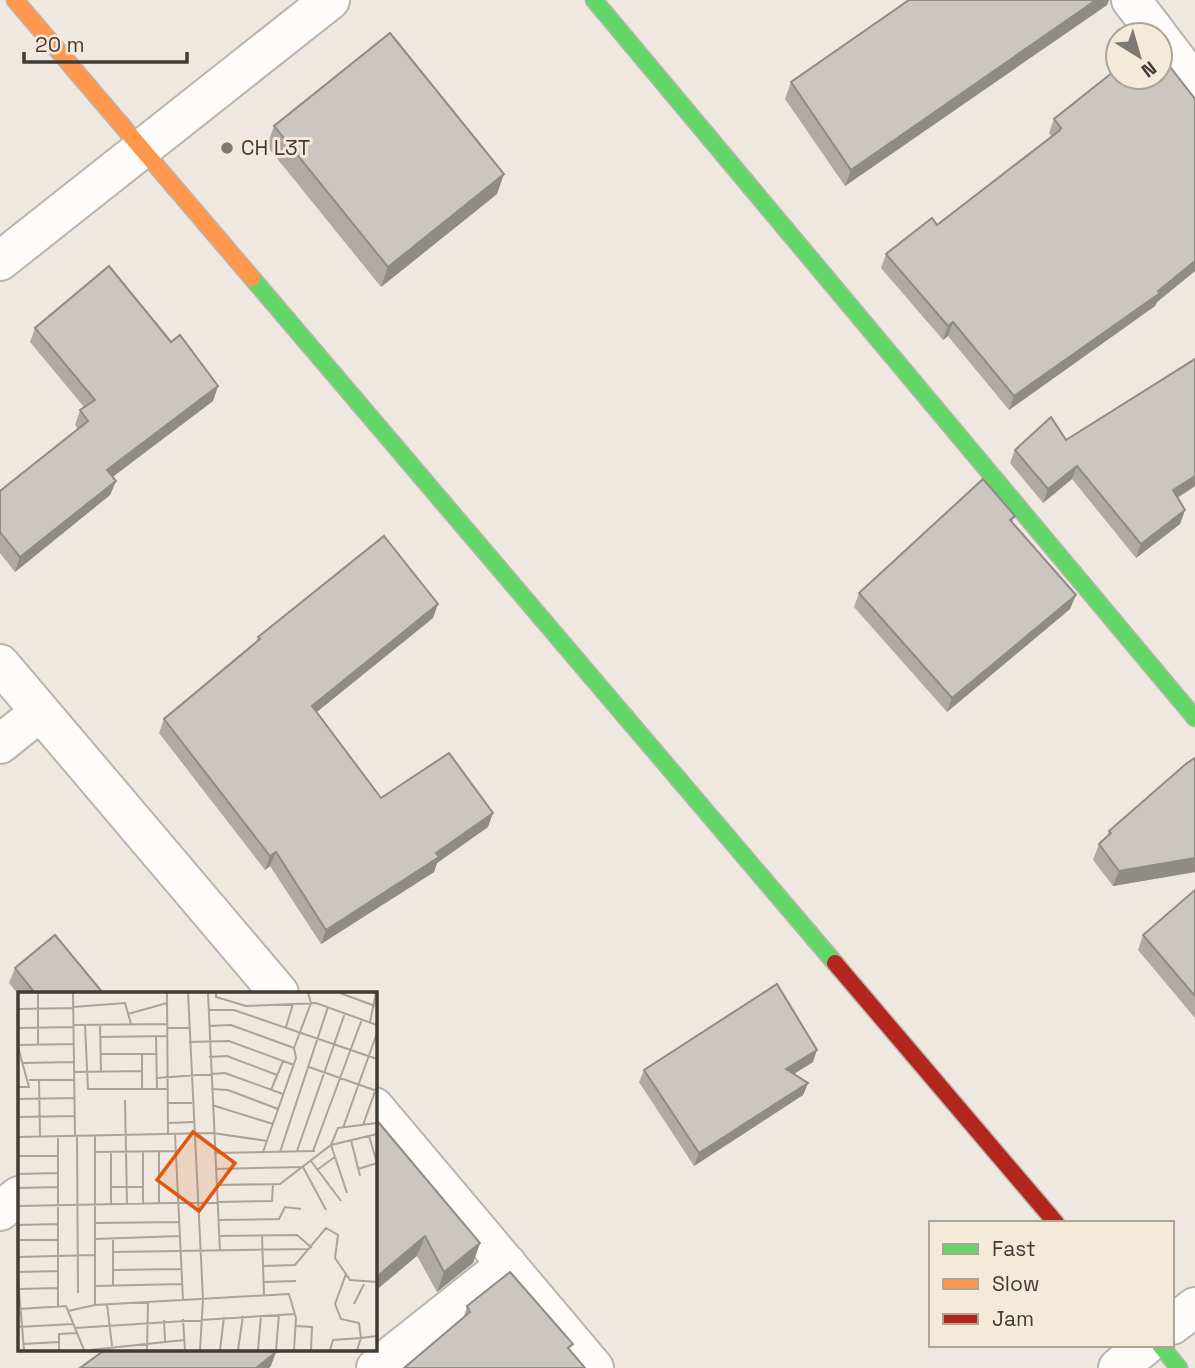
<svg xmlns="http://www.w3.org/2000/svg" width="1195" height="1368" font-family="'Space Grotesk',sans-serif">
  <rect width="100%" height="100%" fill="#efe8e0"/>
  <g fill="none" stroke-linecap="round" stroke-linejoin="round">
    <defs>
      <path id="street" d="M 1131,0 L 1158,35
        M 1160,38 L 1195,84
        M 0,261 L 330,0
        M 0,664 L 279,993
        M 0,744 L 40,712
        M 374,1107 L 594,1368
        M 0,1211 L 19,1196
        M 1172,1325 L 1195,1307
        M 376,1368 L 507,1264
        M 1118,1368 L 1146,1345"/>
      <path id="fast" d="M 594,0 L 1195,718
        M 252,278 L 835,963
        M 1160,1345 L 1179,1368"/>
      <path id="slow" d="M 15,0 L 252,278"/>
      <path id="jam" d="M 835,963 L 1056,1223"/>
    </defs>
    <!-- street casing -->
    <use href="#street" stroke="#b9b3ad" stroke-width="42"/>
    <!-- fast casing -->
    <use href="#fast" stroke="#b9b3ad" stroke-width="19"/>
    <!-- slow casing -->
    <use href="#slow" stroke="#b9b3ad" stroke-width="19"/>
    <!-- jam casing -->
    <use href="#jam" stroke="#b9b3ad" stroke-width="19"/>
    <!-- street -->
    <use href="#street" stroke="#fdfcfa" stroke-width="38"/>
    <!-- fast -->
    <use href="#fast" stroke="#63d668" stroke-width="16"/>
    <!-- slow -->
    <use href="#slow" stroke="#ff974d" stroke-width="16"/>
    <!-- jam -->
    <use href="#jam" stroke="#b3261e" stroke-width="16"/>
  </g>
  <!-- wall -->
  <path fill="#afaaa5" d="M 909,0 L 1109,0 L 1107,5 L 845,186 L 785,99 L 791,82 Z
    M 1195,99 L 1195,271 L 1157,302 L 1155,306 L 1009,410 L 948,336 L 943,340 L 881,268 L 886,254 L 937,225 L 1052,137 L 1049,133 L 1054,119 Z
    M 274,126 L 497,194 L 381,287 L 267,146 Z
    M 35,328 L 171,342 L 218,386 L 213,401 L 112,477 L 116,481 L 110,495 L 15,572 L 0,553 L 0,491 L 78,429 L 75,425 L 80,410 L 84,407 L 30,342 Z
    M 1195,359 L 1195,486 L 1177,498 L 1185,510 L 1180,524 L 1136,558 L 1072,479 L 1043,503 L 1010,463 L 1015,450 L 1066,440 Z
    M 1015,516 L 1012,522 L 1070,609 L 947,712 L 854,607 L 859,593 Z
    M 433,618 L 316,712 L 381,798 L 488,827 L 437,863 L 434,872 L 321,944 L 270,866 L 265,870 L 159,733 L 164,719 L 256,642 L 258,637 Z
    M 1195,758 L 1195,872 L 1113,886 L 1093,860 L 1099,844 L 1107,837 L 1109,831 Z
    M 1195,890 L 1195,1018 L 1138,950 L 1143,935 Z
    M 15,968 L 103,993 L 19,993 L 19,995 L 9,983 Z
    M 813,1062 L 794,1074 L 808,1083 L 803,1095 L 694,1166 L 639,1082 L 644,1070 Z
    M 374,1117 L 480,1243 L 473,1263 L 437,1292 L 417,1256 Z
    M 467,1306 L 570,1351 L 463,1319 Z"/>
  <!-- shaded-wall -->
  <path fill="#8f8b86" d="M 1096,0 L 1109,0 L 1107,5 L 845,186 L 851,170 Z
    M 504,174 L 497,194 L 381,287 L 388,267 Z
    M 1195,261 L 1195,271 L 1157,302 L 1155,306 L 1009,410 L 1014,396 L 1158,291 Z
    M 953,322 L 948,336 L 943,340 L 948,326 Z
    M 218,386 L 213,401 L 102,485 L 107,470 Z
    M 1077,466 L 1072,479 L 1043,503 L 1048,489 Z
    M 1195,476 L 1195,486 L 1168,504 L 1173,490 Z
    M 116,481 L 110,495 L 15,572 L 20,557 Z
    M 1185,510 L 1180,524 L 1136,558 L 1141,544 Z
    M 1076,595 L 1070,609 L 947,712 L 952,698 Z
    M 438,604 L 433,618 L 307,720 L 312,706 Z
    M 493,813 L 488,827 L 437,863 L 434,872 L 321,944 L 326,930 Z
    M 276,852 L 270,866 L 265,870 L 270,856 Z
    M 1195,858 L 1195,872 L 1113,886 L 1119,871 Z
    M 817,1050 L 813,1062 L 782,1081 L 786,1069 Z
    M 808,1083 L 803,1095 L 694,1166 L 699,1153 Z
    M 425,1236 L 417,1256 L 374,1292 L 374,1279 Z
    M 480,1243 L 473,1263 L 437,1292 L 444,1272 Z
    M 276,1352 L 271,1366 L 269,1368 L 256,1368 Z"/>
  <!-- building -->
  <path fill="#ccc6c0" stroke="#8f8b86" stroke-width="2" d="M 909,0 L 1096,0 L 851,170 L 791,82 Z
    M 390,33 L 504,174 L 388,267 L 274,126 Z
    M 1160,54 L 1195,99 L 1195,261 L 1158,291 L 1160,293 L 1014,396 L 953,322 L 948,326 L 886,254 L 932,218 L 937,225 L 1059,131 L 1061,128 L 1054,119 L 1118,68 L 1118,77 L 1160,77 Z
    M 109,266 L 171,342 L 180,335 L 218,386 L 107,470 L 116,481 L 20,557 L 0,532 L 0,491 L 88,421 L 80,410 L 95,400 L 35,328 Z
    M 1195,359 L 1195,476 L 1173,490 L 1185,510 L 1141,544 L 1077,466 L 1048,489 L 1015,450 L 1051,417 L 1066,440 Z
    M 983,479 L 1015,516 L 1010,520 L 1076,595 L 952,698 L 859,593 Z
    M 384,536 L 438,604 L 312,706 L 381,798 L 449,753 L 493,813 L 436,853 L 439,857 L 326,930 L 276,852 L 270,856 L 164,719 L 260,639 L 258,637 Z
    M 1195,758 L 1195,858 L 1119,871 L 1099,844 L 1111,833 L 1109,831 L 1187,763 Z
    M 1195,890 L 1195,996 L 1143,935 Z
    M 55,935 L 103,993 L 35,993 L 15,968 Z
    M 777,984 L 817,1050 L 786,1069 L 808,1083 L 699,1153 L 644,1070 Z
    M 374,1117 L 480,1243 L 444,1272 L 425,1236 L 374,1279 Z
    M 510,1272 L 573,1344 L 568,1348 L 585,1368 L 404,1368 L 470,1312 L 467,1306 Z
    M 106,1349 L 273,1349 L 276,1352 L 256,1368 L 80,1368 Z"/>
  <!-- markers -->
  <circle fill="#7d7871" stroke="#f5e9da" stroke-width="2.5" cx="227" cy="148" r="7"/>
  <g text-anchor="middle" stroke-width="6" stroke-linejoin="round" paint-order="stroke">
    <!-- poi labels -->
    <g font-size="21" fill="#403c35" stroke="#f5e9da" text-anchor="start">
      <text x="241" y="155">CH L3T</text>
    </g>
  </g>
  <!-- overview -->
  <g transform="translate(18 992)">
    <rect width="359" height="359" fill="#efe8e0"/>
    <path fill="none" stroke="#a9a39c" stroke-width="2" d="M 20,1 L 20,53M 55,1 L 57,144M 149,1 L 150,142M 170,1 L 185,307 L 182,358M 190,1 L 202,260M 198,1 L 198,5 L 228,14 L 298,11 L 359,33M 322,1 L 357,14M 55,15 L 107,11 L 113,32M 0,17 L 55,16M 191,18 L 216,18 L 359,67M 110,22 L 149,11M 352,30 L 358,1M 82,32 L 83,79M 56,33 L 149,32M 67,33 L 70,97 L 150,97M 191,34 L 213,33 L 276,56M 268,35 L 275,12M 0,36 L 55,35M 149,36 L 171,36M 138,44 L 139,97M 82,45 L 149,44M 171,50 L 211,49 L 276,73M 0,53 L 56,52M 0,55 L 11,95 L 0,95M 82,62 L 139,62M 124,62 L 124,97M 191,65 L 209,64 L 259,83M 5,71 L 56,70M 291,75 L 359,99M 56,80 L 124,79M 139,86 L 207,81 L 265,102M 11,88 L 56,88M 21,88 L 22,144M 193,97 L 210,98 L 260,117M 253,98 L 265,69M 0,107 L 56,106M 107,108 L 109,212M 150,111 L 174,111M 194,113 L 255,132M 0,125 L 57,124M 150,131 L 175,130M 345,133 L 359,94M 325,136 L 359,41M 157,142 L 165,308M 40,144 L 40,315M 59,144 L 60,301M 0,145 L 195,141 L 249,149M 333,148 L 342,184M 93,159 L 93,212M 125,159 L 125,212M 141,159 L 141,211M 279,159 L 327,21M 295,159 L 344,27M 77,160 L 157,159M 245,160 L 278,66 L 276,56 L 293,11 L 290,1M 262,160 L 310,15M 196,161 L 297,159M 0,164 L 40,164M 293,169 L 323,209M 197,177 L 285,175 L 308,218M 340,177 L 359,171 L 351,144M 299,178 L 318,164M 0,182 L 40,181M 198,193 L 262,192 L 313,153 L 359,142M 93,195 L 125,195M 0,196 L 40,195M 329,201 L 313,153 L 320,136 L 359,131M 0,214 L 254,209 L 255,192M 200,228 L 261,227 L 267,215 L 283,217M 77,231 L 161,230M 0,233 L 40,232M 244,243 L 246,303M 201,244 L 279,243 L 294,256M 95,246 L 95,294M 77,247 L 162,244M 0,248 L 40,248M 96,260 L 292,257M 0,265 L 77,263M 245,274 L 277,273 L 308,236 L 320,243 L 317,266 L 332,288 L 359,290M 95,278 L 164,277M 0,280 L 40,279M 0,287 L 6,358M 246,290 L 278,289M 77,294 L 164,292M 2,297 L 40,296M 89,312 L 94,354M 336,312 L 346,292M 77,313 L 77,144M 0,317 L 48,314 L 66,358M 50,319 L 77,313 L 271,302 L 278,326 L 276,358M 165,327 L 167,358M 146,328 L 147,349M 277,334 L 294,335 L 293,358M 0,335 L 55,332M 57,336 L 277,322M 6,352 L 41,350M 41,358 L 41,342 L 59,341M 72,358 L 166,348M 129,358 L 130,310M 202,358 L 206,325M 220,358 L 225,324M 240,358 L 243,323M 258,358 L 261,322M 312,358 L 315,348 L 343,346 L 341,331 L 323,327 L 317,312 L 328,282M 339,358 L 343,346 L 359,344"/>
    <path fill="#e0580e" fill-opacity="0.15" stroke="#e0580e" stroke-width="3.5" d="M 175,140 L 217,171 L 181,219 L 139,188 Z"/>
    <rect width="359" height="359" fill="none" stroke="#403c35" stroke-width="3.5"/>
  </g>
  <!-- legend -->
  <rect x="929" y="1221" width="245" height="126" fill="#f5e9da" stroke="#ada498" stroke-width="2"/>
  <rect x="943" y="1244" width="35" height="10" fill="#63d668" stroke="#ada498" stroke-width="2"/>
  <text x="992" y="1256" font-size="21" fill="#403c35">Fast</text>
  <rect x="943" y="1279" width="35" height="10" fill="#ff974d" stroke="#ada498" stroke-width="2"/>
  <text x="992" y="1291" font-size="21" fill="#403c35">Slow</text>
  <rect x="943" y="1314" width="35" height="10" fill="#b3261e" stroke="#ada498" stroke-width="2"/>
  <text x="992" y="1326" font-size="21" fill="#403c35">Jam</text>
  <!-- north arrow -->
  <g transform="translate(1139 56) rotate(143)"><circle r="33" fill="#f5e9da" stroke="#ada498" stroke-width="2"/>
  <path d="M0-5L12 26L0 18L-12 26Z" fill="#7d7871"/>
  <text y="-10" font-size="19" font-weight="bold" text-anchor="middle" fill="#403c35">N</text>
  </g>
  <!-- scale -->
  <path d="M24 52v10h163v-10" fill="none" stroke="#403c35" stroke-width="3.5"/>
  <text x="35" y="52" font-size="21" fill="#403c35" stroke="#f5e9da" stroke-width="5" paint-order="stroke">20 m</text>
</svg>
